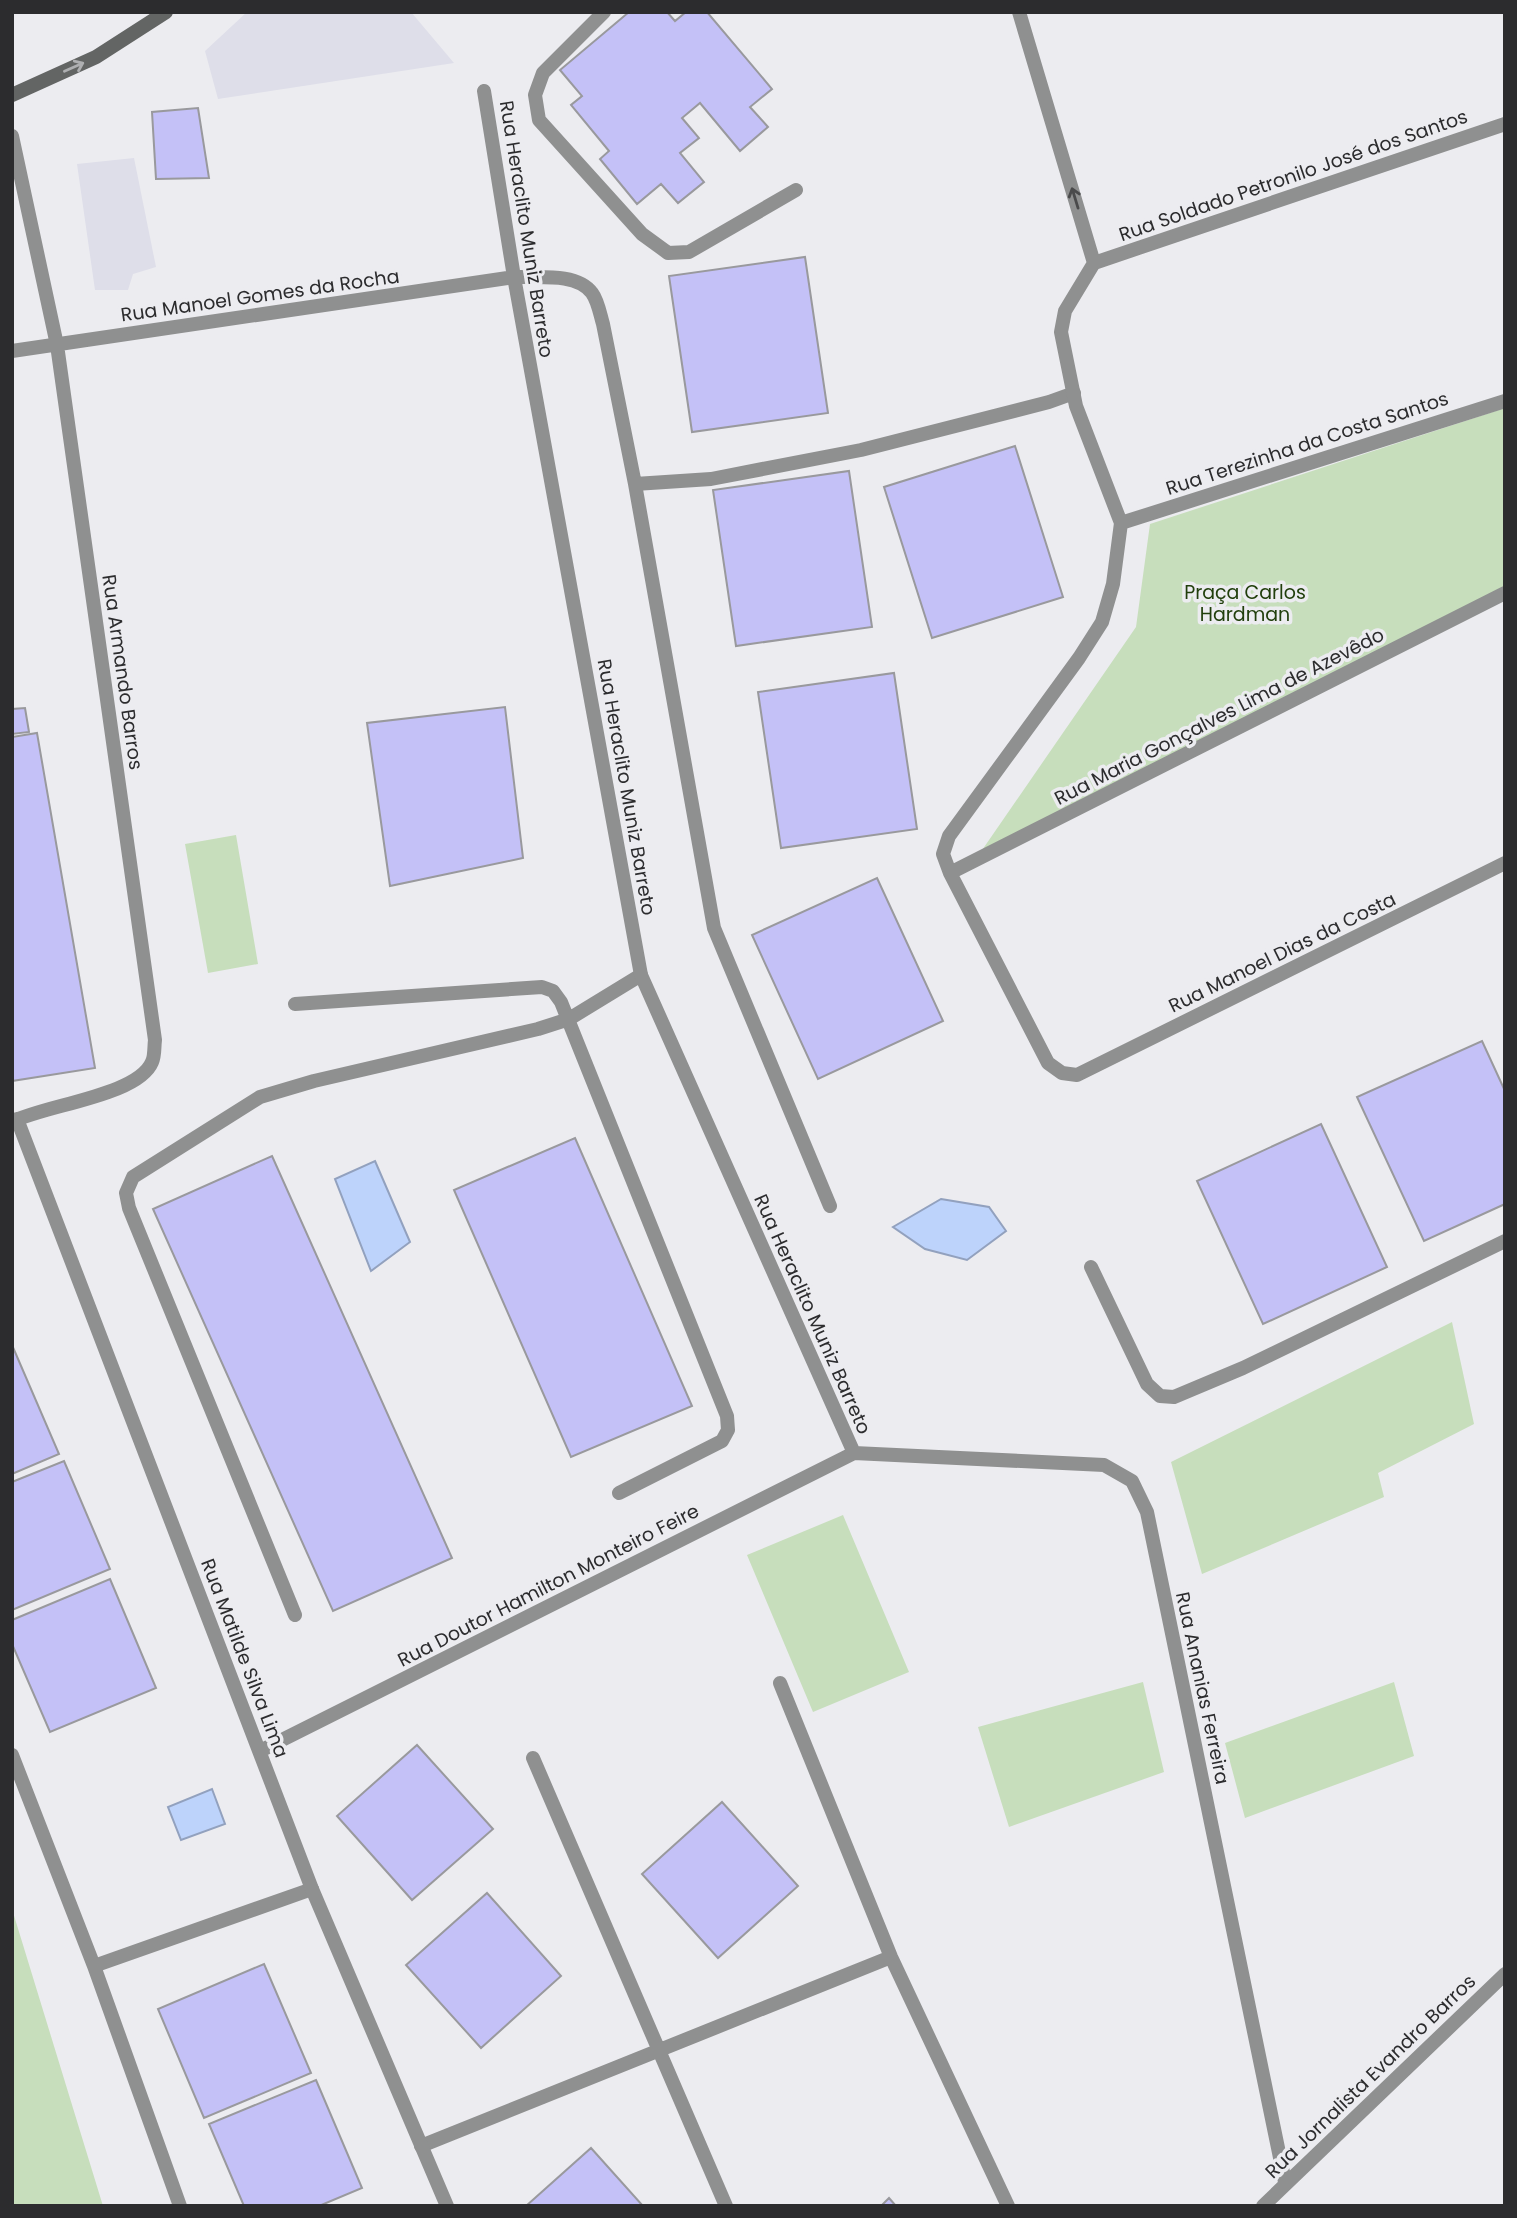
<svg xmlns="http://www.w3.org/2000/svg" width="1517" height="2218" font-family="Poppins,sans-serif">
  <rect width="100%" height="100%" fill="#ececf0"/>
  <!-- built -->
  <path fill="#dedee9" d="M 247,12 L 411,12 L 454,63 L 218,99 L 205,51 Z
    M 134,158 L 156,267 L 133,274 L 128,290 L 95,290 L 77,164 Z"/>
  <!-- green -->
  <path fill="#c7debc" d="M 1505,408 L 1505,589 L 978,856 L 1136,627 L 1150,524 Z
    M 236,835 L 258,964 L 208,973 L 185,844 Z
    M 1452,1322 L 1474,1424 L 1378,1473 L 1384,1497 L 1202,1574 L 1171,1462 Z
    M 843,1515 L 909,1672 L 813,1712 L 747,1555 Z
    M 1143,1682 L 1164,1772 L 1009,1827 L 978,1727 Z
    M 1394,1682 L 1414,1756 L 1245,1818 L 1225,1743 Z
    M 12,1909 L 103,2206 L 14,2206 L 12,2198 Z"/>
  <!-- water -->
  <path fill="#bdd3fb" stroke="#92a1be" stroke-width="2" d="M 375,1161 L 410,1242 L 371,1271 L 335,1179 Z
    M 941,1199 L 989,1207 L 1006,1231 L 967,1260 L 925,1249 L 893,1227 Z
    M 212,1789 L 225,1824 L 181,1840 L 168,1807 Z"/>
  <!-- building -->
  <path fill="#c4c1f7" stroke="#99999d" stroke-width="2" d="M 629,12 L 667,12 L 675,21 L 686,12 L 707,12 L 772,89 L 750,107 L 768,127 L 740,151 L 700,103 L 682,118 L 699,138 L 680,153 L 704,182 L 678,203 L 661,184 L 637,204 L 600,159 L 609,151 L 571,105 L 582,96 L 560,70 Z
    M 198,108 L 209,178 L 156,179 L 152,112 Z
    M 805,257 L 828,413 L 692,432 L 669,276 Z
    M 1015,446 L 1063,597 L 932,638 L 884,487 Z
    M 849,471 L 872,627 L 736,646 L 713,490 Z
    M 894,673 L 917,829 L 781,848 L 758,692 Z
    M 505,707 L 523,858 L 390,886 L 367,723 Z
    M 25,708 L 29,732 L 12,734 L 12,709 Z
    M 37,733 L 95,1068 L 12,1081 L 12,737 Z
    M 877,878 L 943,1021 L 818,1079 L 752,935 Z
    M 1482,1041 L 1505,1091 L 1505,1204 L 1424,1241 L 1357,1097 Z
    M 1321,1124 L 1387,1267 L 1263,1324 L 1197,1181 Z
    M 575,1138 L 692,1406 L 571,1457 L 454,1190 Z
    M 272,1156 L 452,1558 L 333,1611 L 153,1209 Z
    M 12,1345 L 59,1454 L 12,1474 Z
    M 64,1461 L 110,1569 L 12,1610 L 12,1482 Z
    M 110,1579 L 156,1688 L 50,1732 L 12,1644 L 12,1620 Z
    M 417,1745 L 493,1829 L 412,1900 L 337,1816 Z
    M 722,1802 L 798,1886 L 718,1958 L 642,1874 Z
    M 487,1893 L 561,1976 L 481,2048 L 406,1965 Z
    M 264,1964 L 311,2073 L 204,2118 L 158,2009 Z
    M 316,2080 L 362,2188 L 319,2206 L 244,2206 L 209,2124 Z
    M 591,2148 L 643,2206 L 526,2206 Z
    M 889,2198 L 896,2206 L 881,2206 Z"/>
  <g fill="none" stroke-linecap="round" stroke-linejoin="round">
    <!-- service -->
    <path stroke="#8f9090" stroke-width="14" d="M 604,12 L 543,73 L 535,95 L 539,120 L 642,234 L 668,253 L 689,252 L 796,190
      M 514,277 C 536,278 577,272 592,293 C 598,301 600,314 603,324 L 635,484 L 714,928 L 830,1206
      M 635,484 L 711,479 L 861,450 L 1049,402 L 1074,393
      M 295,1004 L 542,987 L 553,991 L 561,1002 L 727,1416 L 728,1430 L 722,1441 L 619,1493
      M 1091,1267 L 1147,1384 L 1160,1396 L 1174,1397 L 1243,1368 L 1505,1241
      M 295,1615 L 129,1208 L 126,1193 L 133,1177 L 260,1097 L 314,1081 L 538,1029 L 569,1019 L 641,975
      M 780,1683 L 891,1957 L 1008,2206
      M 12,1755 L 94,1966 L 180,2206
      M 533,1758 L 726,2206
      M 94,1966 L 312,1889
      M 421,2146 L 891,1957"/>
    <!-- minor -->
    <path stroke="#8f9090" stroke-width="14" d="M 1019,12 L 1094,263 L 1065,311 L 1061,332 L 1076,406 L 1121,523 L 1113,584 L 1102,622 L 1079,658 L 949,836 L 943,854 L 950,873 L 1048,1063 L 1062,1073 L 1077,1075 L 1505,863
      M 484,91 L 514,277 L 641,975 L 854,1453
      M 12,136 L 57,345 L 155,1040 C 154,1047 155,1056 152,1062 C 138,1096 44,1105 12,1122
      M 1094,263 L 1505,124
      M 12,351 L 514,277
      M 1121,523 L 1505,401
      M 950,873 L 1505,593
      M 17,1119 L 312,1889 L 447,2206
      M 260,1751 L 854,1453 L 1104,1465 L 1132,1481 L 1147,1512 L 1285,2182
      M 1263,2206 L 1505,1974"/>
    <!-- secondary -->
    <path stroke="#636564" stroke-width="14" d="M 12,95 L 96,57 L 166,12"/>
  </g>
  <!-- one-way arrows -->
  <defs><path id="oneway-shaft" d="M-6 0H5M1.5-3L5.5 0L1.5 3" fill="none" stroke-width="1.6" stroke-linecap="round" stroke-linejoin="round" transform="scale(1.75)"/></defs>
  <use stroke="#aeafb1" href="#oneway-shaft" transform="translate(74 67) rotate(-24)"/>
  <use stroke="#4a4a4b" href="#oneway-shaft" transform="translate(1075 198) rotate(-107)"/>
  <g text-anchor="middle" stroke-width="7" stroke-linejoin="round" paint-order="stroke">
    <!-- street labels -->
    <g font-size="19" fill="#2c2c2e" stroke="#ececf0">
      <text transform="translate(1293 175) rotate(-19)" y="7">Rua Soldado Petronilo José dos Santos</text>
      <text transform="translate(527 229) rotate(81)" y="7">Rua Heraclito Muniz Barreto</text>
      <text transform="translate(260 295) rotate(-8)" y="7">Rua Manoel Gomes da Rocha</text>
      <text transform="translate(1307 443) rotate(-18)" y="7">Rua Terezinha da Costa Santos</text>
      <text transform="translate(123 672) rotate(82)" y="7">Rua Armando Barros</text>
      <text transform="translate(1219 716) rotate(-27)" y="7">Rua Maria Gonçalves Lima de Azevêdo</text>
      <text transform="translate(627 787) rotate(80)" y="7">Rua Heraclito Muniz Barreto</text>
      <text transform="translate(1282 952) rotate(-26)" y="7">Rua Manoel Dias da Costa</text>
      <text transform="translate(813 1314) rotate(66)" y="7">Rua Heraclito Muniz Barreto</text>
      <text transform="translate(548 1585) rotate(-27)" y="7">Rua Doutor Hamilton Monteiro Feire</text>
      <text transform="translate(245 1658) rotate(69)" y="7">Rua Matilde Silva Lima</text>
      <text transform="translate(1203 1688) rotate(78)" y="7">Rua Ananias Ferreira</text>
      <text transform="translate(1370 2076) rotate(-44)" y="7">Rua Jornalista Evandro Barros</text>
    </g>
    <!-- park labels -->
    <g font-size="19" fill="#213f0c" stroke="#ececf0">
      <text x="1245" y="599">Praça Carlos<tspan x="1245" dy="22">Hardman</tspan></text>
    </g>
  </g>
  <!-- border -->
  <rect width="1517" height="2218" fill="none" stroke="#2c2c2e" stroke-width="28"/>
</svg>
